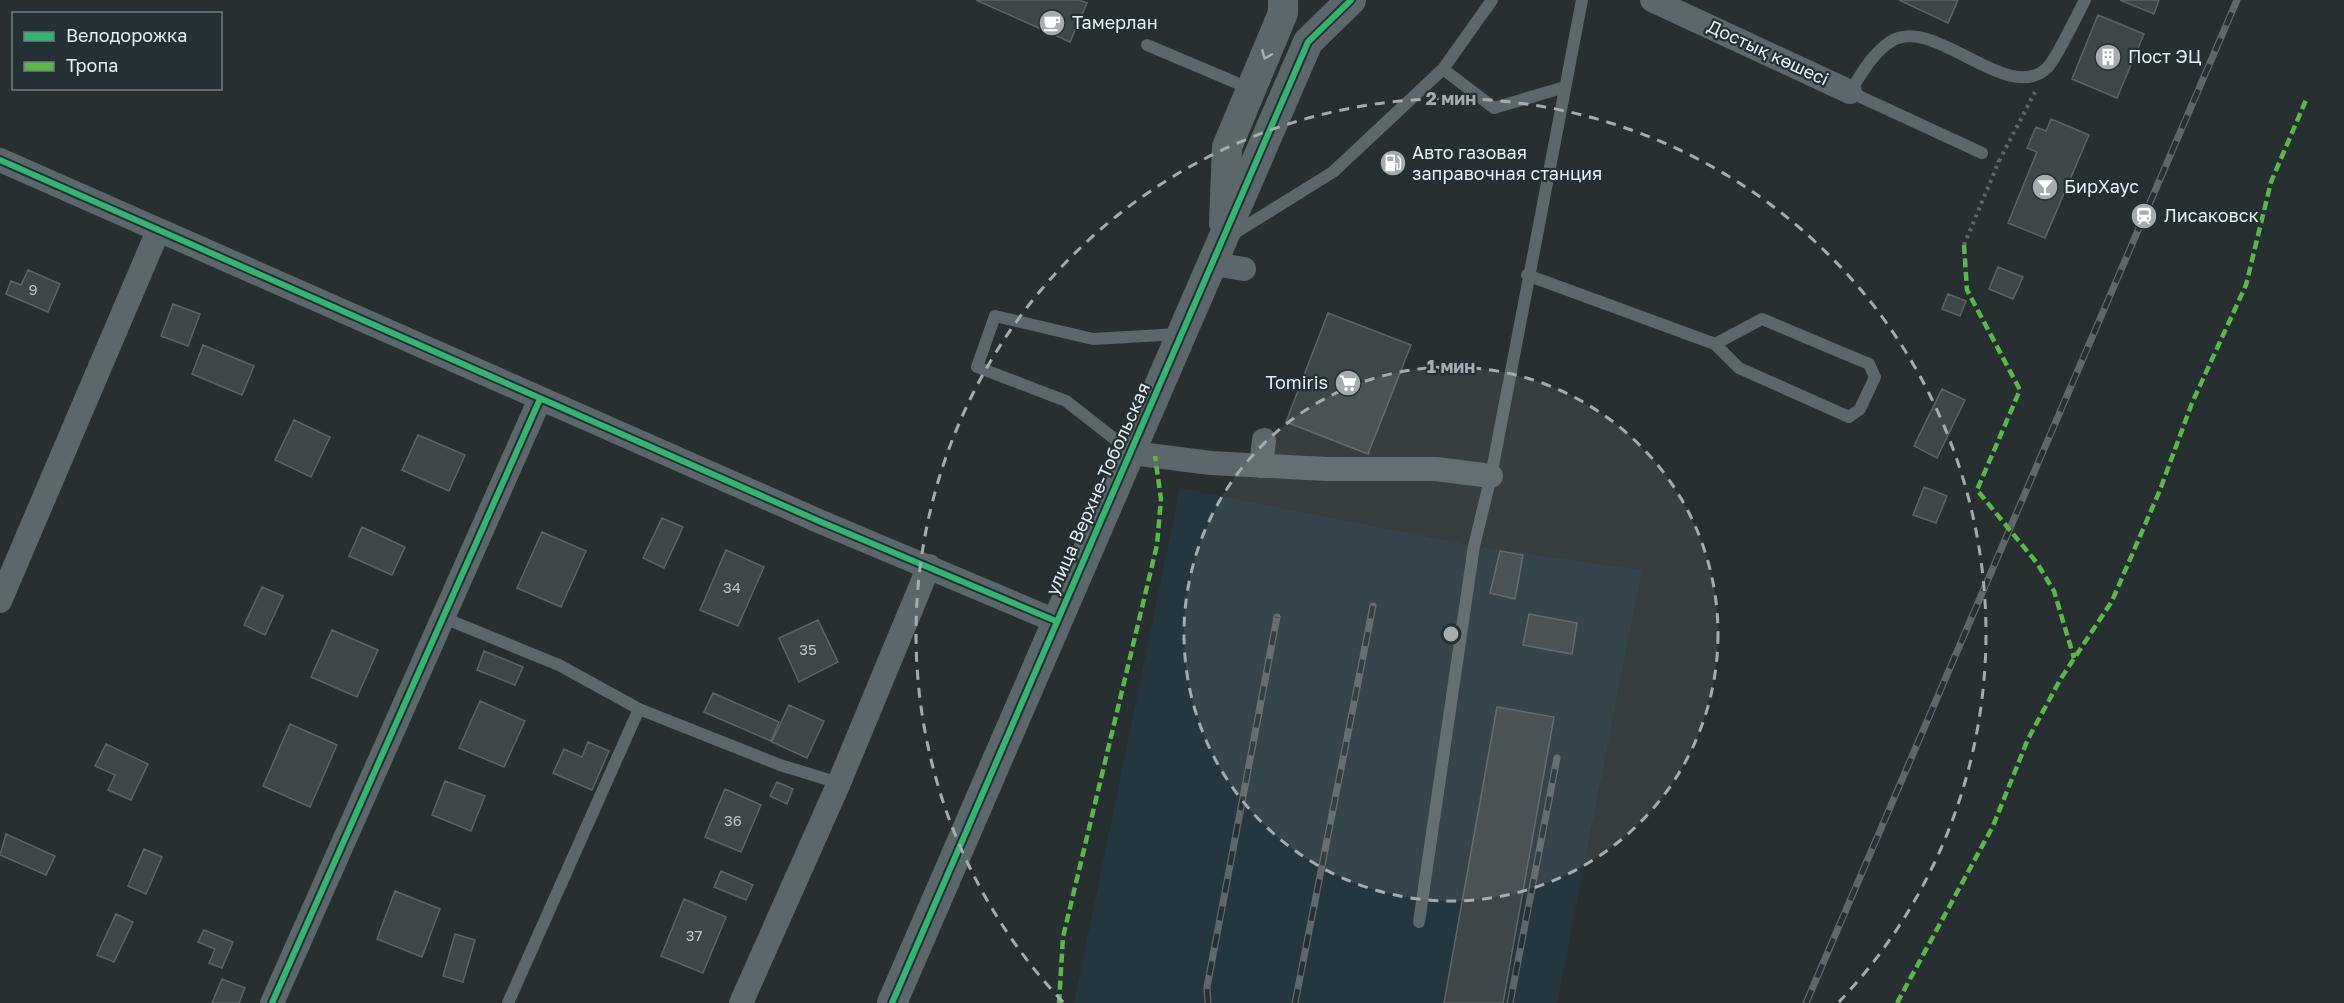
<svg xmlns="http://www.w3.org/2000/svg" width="2344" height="1003" font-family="'Golos Text',sans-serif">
  <rect width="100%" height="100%" fill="#282f31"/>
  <!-- built -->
  <path fill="#25373e" d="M 1180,488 L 1474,546 L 1642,570 L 1557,1003 L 1074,1003 Z"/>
  <!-- building -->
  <path fill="#3d4649" stroke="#5e6466" stroke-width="1.5" d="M 976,0 L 1079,0 L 1087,3 L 1070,42 Z
    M 1899,0 L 1958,0 L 1948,23 Z
    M 2120,0 L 2159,0 L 2154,14 Z
    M 2098,15 L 2144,34 L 2117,98 L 2072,79 Z
    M 2051,119 L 2089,135 L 2045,238 L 2008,223 L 2037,152 L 2027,148 L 2036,127 L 2046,131 Z
    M 1998,267 L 2023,277 L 2013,299 L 1989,289 Z
    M 28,270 L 60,284 L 48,312 L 6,294 L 11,281 L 21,285 Z
    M 1948,294 L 1966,301 L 1960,316 L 1942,309 Z
    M 173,304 L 200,314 L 188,346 L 161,336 Z
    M 1328,313 L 1411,345 L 1368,454 L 1286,422 Z
    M 203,345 L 254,366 L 242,395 L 192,374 Z
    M 1942,389 L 1965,400 L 1937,458 L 1914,446 Z
    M 294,420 L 330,437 L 311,477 L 275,460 Z
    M 418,435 L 465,455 L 449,491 L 402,470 Z
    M 1924,487 L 1947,496 L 1936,523 L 1913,515 Z
    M 662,518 L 683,527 L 664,568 L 643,558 Z
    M 362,527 L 405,547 L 392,575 L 349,556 Z
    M 542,532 L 586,551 L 561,607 L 517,588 Z
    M 726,550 L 764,567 L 738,626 L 700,610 Z
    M 1500,551 L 1523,555 L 1515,599 L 1490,593 Z
    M 262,587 L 283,596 L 265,635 L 244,625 Z
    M 1529,614 L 1577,623 L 1572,654 L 1523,645 Z
    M 818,620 L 838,662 L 799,682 L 779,638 Z
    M 332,630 L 378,650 L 357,697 L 311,677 Z
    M 484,651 L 523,667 L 515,685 L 477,670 Z
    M 713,693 L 779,722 L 771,741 L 704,712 Z
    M 480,701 L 525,721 L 504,767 L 459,748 Z
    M 789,705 L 824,721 L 807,758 L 772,742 Z
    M 1497,707 L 1554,717 L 1503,1003 L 1444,1003 Z
    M 290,724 L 337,745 L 310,807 L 263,786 Z
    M 588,742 L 609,751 L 592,790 L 553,773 L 564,749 L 582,757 Z
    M 106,744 L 148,764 L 131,800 L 108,790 L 115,775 L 95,766 Z
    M 445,781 L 485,796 L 471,831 L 432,815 Z
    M 777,782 L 793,789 L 787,804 L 770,796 Z
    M 725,789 L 761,805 L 741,852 L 705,837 Z
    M 6,834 L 55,856 L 46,875 L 0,855 Z
    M 144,849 L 162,857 L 146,894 L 128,886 Z
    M 721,871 L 753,885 L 746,900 L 714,887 Z
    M 395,891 L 440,909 L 422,957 L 377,939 Z
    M 684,899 L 726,917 L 703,973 L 661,956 Z
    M 116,914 L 133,922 L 114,962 L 97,955 Z
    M 204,930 L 233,942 L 222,968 L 209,963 L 215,949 L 198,942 Z
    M 455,934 L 475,940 L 463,982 L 443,976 Z
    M 222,979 L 245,988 L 239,1003 L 212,1003 Z"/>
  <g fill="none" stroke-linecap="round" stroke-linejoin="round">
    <!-- path -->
    <path stroke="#5f676b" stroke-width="4" stroke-dasharray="3 4.5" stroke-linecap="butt" d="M 1999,161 L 2035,92
      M 1964,245 L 1999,161 L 1996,159"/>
    <!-- service -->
    <path stroke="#5c676c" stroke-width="12" d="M 1147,45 L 1251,89
      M 1443,69 L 1494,108 L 1565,87
      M 1982,153 L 1850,92 C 1861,74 1872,54 1890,42 C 1933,13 2007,106 2047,68 C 2056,60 2078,13 2085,0
      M 1230,236 L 1333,172 L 1443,69 L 1492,0
      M 1527,275 L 1715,344 L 1739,368 L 1849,417 L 1860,409 L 1875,377 L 1869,364 L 1762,319 L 1715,344
      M 1130,451 L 1066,401 L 977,367 L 995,316 L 1093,339 L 1179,334
      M 444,618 L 559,665 L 639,709
      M 1419,922 L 1474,546 L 1491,476 L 1582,0
      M 508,1003 L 639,709 L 780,765 L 839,783"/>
    <!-- minor -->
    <path stroke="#5c676c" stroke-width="24" d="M 1652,0 L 1850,92
      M 0,160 L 821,522 L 1056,621
      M 1214,264 L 1244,269
      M 1132,453 L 1211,463 L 1326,469 L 1436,469 L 1491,476
      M 1261,466 L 1264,440
      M 0,601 L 158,231
      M 272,1003 L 540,399
      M 741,1003 L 839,783 L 929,566"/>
    <!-- tertiary -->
    <path stroke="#5c676c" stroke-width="30" d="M 1224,223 L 1227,147 L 1283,13 L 1283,0
      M 892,1003 L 1308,42 L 1351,0"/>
    <defs>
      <path id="rail" d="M 1208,1003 L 1207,987 L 1277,617
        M 1295,1003 L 1373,606
        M 1510,1003 L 1557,758
        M 1806,1003 L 2237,0"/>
    </defs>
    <!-- rail casing -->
    <use href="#rail" stroke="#5f676a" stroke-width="7"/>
    <!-- rail -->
    <use href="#rail" stroke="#243035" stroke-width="4.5" stroke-dasharray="14" stroke-linecap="butt"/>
    <!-- quiet -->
    <path stroke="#58b947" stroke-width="4.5" stroke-dasharray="9 4.5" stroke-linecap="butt" d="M 1964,245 L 1967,290 L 2020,390 L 1977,490 L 2037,563 L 2054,591 L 2074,658
      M 1059,1003 L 1063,937 L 1157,545 L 1161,499 L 1155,456
      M 1897,1003 L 1993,826 L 2028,739 L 2060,680 L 2112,601 L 2160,490 L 2192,403 L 2246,285 L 2271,182 L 2306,100"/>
    <defs>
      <path id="cycleway" d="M 0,160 L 821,522 L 1056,621
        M 272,1003 L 540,399
        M 892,1003 L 1308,42 L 1351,0"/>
    </defs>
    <!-- cycleway casing -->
    <use href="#cycleway" stroke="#243035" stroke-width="10"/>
    <!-- cycleway -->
    <use href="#cycleway" stroke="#33b770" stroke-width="6"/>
  </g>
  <!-- one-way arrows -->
  <defs><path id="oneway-chevron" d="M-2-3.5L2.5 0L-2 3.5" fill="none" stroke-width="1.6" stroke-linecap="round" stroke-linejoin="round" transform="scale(1.5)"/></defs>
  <use stroke="#a8b2b6" href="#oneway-chevron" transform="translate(1266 55) rotate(113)"/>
  <!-- distance rings -->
  <circle cx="1451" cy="634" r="267" fill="#a4acae" fill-opacity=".12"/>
  <g fill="none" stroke="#a4acae" stroke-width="3" stroke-dasharray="10 8">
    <circle cx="1451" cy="634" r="267"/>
    <path d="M1063 1002A535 535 0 1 1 1839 1002"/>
  </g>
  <!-- icons -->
  <defs>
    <symbol id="cafe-disc" viewBox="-11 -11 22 22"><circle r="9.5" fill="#a4acae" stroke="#243035"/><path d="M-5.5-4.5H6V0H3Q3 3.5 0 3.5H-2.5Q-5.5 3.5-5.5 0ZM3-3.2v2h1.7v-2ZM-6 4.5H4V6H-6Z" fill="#fff"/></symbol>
    <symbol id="building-disc" viewBox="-11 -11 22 22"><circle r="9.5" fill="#a4acae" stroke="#243035"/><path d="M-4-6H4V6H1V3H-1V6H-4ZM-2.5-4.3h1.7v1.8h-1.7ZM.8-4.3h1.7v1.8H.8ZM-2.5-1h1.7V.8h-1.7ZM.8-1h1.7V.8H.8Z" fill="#fff"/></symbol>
    <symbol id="fuel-disc" viewBox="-11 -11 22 22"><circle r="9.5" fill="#a4acae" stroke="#243035"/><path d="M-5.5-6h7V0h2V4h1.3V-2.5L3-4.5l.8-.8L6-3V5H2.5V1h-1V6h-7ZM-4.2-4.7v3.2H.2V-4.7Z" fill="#fff"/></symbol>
    <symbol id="bar-disc" viewBox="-11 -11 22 22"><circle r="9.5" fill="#a4acae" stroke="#243035"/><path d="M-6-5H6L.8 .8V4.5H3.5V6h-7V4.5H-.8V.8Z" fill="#fff"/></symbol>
    <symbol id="station-disc" viewBox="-11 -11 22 22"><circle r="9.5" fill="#a4acae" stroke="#243035"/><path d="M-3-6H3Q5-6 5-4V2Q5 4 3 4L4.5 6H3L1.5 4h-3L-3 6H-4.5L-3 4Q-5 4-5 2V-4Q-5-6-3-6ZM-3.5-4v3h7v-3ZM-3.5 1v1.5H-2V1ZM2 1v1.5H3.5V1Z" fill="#fff"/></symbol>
    <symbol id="supermarket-disc" viewBox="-11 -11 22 22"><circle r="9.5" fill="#a4acae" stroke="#243035"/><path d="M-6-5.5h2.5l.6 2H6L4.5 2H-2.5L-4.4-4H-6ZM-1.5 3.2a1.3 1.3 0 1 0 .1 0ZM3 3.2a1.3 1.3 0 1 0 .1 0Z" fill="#fff"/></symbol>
  </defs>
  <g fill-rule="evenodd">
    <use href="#cafe-disc" x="1037" y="8" width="30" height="30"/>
    <use href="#building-disc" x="2093" y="42" width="30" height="30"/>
    <use href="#fuel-disc" x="1378" y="148" width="30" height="30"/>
    <use href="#bar-disc" x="2030" y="172" width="30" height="30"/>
    <use href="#station-disc" x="2129" y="201" width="30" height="30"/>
    <use href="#supermarket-disc" x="1333" y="368" width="30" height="30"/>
  </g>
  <g text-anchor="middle" stroke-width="4.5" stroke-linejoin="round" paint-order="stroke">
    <!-- number labels -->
    <g font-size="15" fill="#bcc5c8">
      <text x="33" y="295">9</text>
      <text x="732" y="593">34</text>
      <text x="808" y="655">35</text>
      <text x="733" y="826">36</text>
      <text x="694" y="941">37</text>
    </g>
    <!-- poi labels -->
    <g font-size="18" fill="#e7eff2" stroke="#243035" text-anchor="start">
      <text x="1072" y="29">Тамерлан</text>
      <text x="2128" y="63">Пост ЭЦ</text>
      <text x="1412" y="159">Авто газовая<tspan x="1412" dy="21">заправочная станция</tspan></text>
      <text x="2064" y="193">БирХаус</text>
      <text x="2164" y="222">Лисаковск</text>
      <text x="1328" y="389" text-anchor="end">Tomiris</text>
    </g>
    <!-- street labels -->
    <g font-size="18" fill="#e7eff2" stroke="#243035">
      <text transform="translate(1768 53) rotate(25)" y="6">Достық көшесі</text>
      <text transform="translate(1098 489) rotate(-66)" y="6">улица Верхне-Тобольская</text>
    </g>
  </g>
  <circle cx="1451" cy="634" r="9" fill="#a4acae" stroke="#243035" stroke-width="3"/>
  <g font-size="18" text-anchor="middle" font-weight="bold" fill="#a4acae" stroke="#243035" stroke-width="4.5" stroke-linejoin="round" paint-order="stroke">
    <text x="1451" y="105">2 мин</text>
    <text x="1451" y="373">1 мин</text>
  </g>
  <!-- legend -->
  <rect x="12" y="12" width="210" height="78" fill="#243035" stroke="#727c81" stroke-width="1.5"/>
  <rect x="24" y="32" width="30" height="9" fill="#33b770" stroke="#727c81" stroke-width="1.5"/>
  <text x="66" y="42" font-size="18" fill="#e7eff2">Велодорожка</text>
  <rect x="24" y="62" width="30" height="9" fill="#58b947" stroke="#727c81" stroke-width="1.5"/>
  <text x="66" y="72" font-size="18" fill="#e7eff2">Тропа</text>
</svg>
